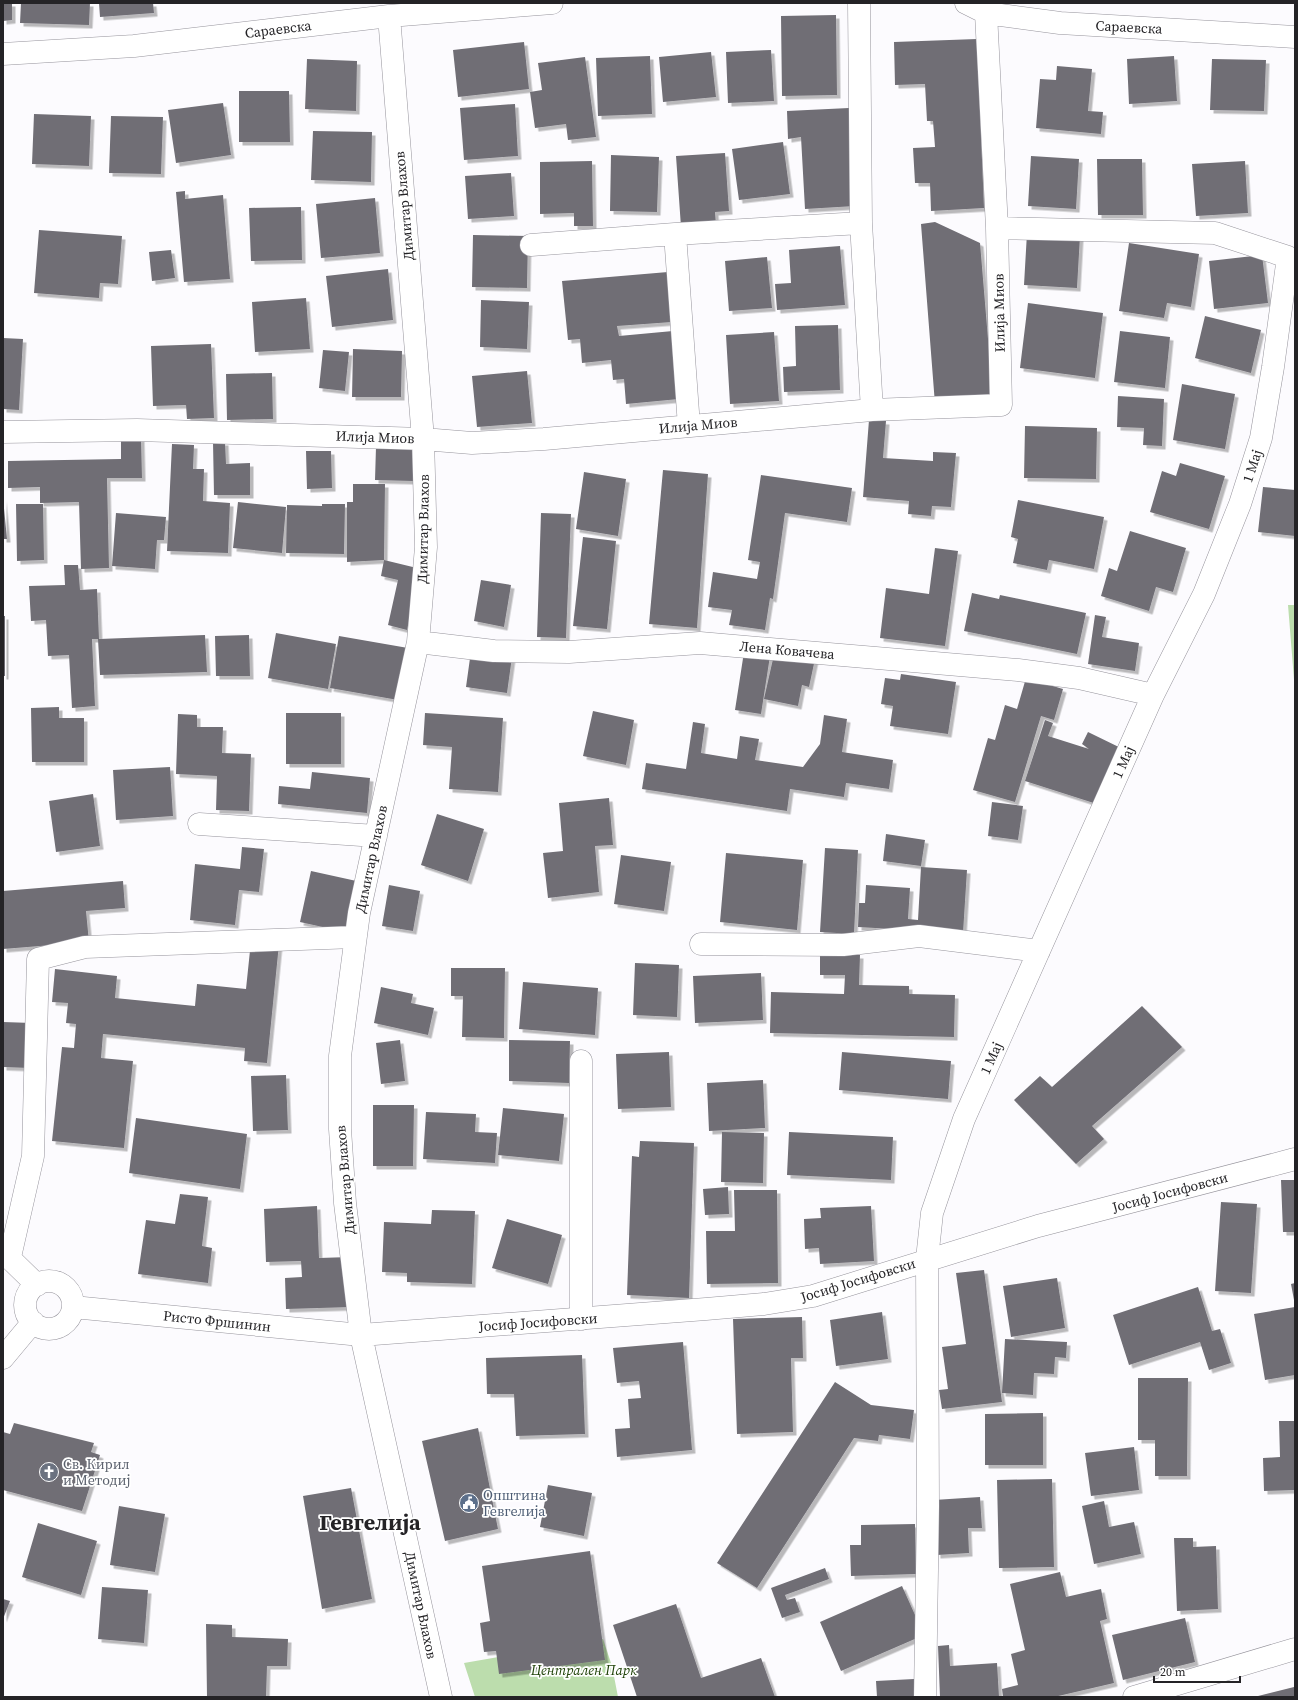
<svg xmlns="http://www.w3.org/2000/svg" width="1298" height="1700" font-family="'Source Serif 4',serif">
  <defs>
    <filter id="shadow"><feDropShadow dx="3.5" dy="3.5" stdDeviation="0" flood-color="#0004"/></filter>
  </defs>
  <rect width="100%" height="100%" fill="#fcfbfe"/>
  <!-- green -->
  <path fill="#bcddad" d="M 1288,605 L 1295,605 L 1295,692 Z
    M 603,1639 L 612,1666 L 618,1697 L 475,1697 L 464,1663 Z"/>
  <!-- building -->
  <path fill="#706e75" filter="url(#shadow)" d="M 3,3 L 12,3 L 12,20 L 3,21 Z
    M 21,3 L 90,3 L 89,25 L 20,23 Z
    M 99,3 L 153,3 L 154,13 L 100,17 Z
    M 836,15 L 837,95 L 782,96 L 781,16 Z
    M 977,39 L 984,208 L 931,211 L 930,183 L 915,183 L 913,148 L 935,147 L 933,121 L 927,121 L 925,84 L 895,85 L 894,42 Z
    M 524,42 L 529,89 L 458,97 L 453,50 Z
    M 771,50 L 774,101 L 728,103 L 726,52 Z
    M 711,52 L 716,97 L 663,102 L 659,57 Z
    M 650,56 L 652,114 L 598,116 L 596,58 Z
    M 1174,56 L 1177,101 L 1129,104 L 1127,59 Z
    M 585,57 L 596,137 L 568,140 L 566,124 L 535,128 L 530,92 L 542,90 L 538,63 Z
    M 307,59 L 357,61 L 356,111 L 305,109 Z
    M 1212,59 L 1266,60 L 1264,111 L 1210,110 Z
    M 1057,66 L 1092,69 L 1088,111 L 1103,112 L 1101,134 L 1036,128 L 1040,79 L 1056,80 Z
    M 239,91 L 289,91 L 290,142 L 239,142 Z
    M 223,103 L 231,155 L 176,163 L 168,110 Z
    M 515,104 L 518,156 L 464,160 L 460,108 Z
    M 849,108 L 855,206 L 805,209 L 801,137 L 788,139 L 787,111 Z
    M 34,114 L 91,116 L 89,166 L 32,164 Z
    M 111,116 L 163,117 L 161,174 L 109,173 Z
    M 313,131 L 372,132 L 371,182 L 311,180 Z
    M 783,142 L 790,194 L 739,200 L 732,149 Z
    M 725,153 L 729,211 L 715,212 L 716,225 L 681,227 L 676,156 Z
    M 611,155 L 659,157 L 657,212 L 610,211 Z
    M 1031,156 L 1079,159 L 1076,209 L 1028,206 Z
    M 1097,159 L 1142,159 L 1143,215 L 1098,215 Z
    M 592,161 L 593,226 L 574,226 L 574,213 L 540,214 L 540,162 Z
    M 1245,161 L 1248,213 L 1196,216 L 1192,164 Z
    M 511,173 L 514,216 L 468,219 L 465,176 Z
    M 185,191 L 185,199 L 223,195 L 230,279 L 184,282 L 176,192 Z
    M 375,198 L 380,253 L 321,258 L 316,204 Z
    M 301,207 L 302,260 L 251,261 L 249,208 Z
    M 935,222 L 980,243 L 993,399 L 935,404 L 921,224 Z
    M 39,230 L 122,236 L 118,284 L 100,283 L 99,298 L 34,293 Z
    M 1027,233 L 1080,236 L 1077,288 L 1024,285 Z
    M 473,235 L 528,236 L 527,288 L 472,287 Z
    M 1129,243 L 1199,254 L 1191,307 L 1167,303 L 1164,318 L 1119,311 Z
    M 840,246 L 845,305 L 777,310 L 775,284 L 791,283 L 789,250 Z
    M 171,250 L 175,278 L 152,281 L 149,252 Z
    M 1262,255 L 1268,303 L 1214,309 L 1209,261 Z
    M 767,257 L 772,308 L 729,311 L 725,261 Z
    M 388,269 L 393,320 L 332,327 L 326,276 Z
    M 668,272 L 672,322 L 617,326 L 619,336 L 673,331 L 679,399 L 626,404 L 624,379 L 613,380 L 611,360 L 582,363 L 580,339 L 568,340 L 562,281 Z
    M 306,298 L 310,349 L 255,352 L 252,302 Z
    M 481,300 L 529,302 L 527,349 L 480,347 Z
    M 1028,303 L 1103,313 L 1095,378 L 1020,368 Z
    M 1205,316 L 1261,330 L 1251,373 L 1195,358 Z
    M 838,325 L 840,390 L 784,392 L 783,367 L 796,366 L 795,326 Z
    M 1120,331 L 1170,337 L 1165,388 L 1114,382 Z
    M 774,332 L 779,401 L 730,404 L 726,335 Z
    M 3,338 L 23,339 L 19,410 L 3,409 Z
    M 211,344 L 214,418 L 187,419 L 186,405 L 153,406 L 151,346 Z
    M 353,349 L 402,351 L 401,397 L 352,397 Z
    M 323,350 L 349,352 L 345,391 L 319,388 Z
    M 527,371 L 532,423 L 477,427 L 472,376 Z
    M 272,373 L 273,419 L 227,420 L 226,374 Z
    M 1182,384 L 1235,394 L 1225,449 L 1173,440 Z
    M 1118,396 L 1164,399 L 1162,446 L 1143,445 L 1144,428 L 1117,427 Z
    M 869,420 L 886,421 L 883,458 L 933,461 L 933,452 L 956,453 L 951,507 L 932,506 L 931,516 L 908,514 L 909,501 L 863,497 Z
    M 1025,426 L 1097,428 L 1096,479 L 1024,478 Z
    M 141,438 L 142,478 L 107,478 L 109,568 L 81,569 L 79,502 L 40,503 L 40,487 L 8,488 L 8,461 L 121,459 L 121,439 Z
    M 213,442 L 225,442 L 226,464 L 250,463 L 250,495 L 214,495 Z
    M 172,444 L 194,445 L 193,469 L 204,469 L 203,501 L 230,503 L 228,553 L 167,551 Z
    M 376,447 L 414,448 L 413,481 L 375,480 Z
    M 306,451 L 331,451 L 332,488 L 307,489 Z
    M 1180,463 L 1225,476 L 1209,529 L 1150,512 L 1162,471 L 1176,476 Z
    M 663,470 L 708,474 L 697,628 L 649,624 Z
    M 584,472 L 626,479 L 618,536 L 576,529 Z
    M 761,475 L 852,488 L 847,522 L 785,513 L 773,599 L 770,598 L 765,630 L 729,625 L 732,610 L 708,607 L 713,572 L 757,579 L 760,562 L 748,560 Z
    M 353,484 L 385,484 L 384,560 L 347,562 L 347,502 L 353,502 Z
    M 1263,487 L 1295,490 L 1295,536 L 1258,532 Z
    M 3,498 L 7,539 L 3,539 Z
    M 1018,500 L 1104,517 L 1094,569 L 1049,560 L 1047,570 L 1013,563 L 1018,539 L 1011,537 Z
    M 238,502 L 286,507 L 282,553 L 233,548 Z
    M 16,504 L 43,504 L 44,560 L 17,561 Z
    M 322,504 L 345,504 L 344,554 L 286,553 L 287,505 L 322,506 Z
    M 116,513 L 166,517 L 164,540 L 157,540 L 155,569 L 112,566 Z
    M 541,513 L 571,514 L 566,638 L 537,637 Z
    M 1130,531 L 1186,548 L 1173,592 L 1156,587 L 1149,611 L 1101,596 L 1109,568 L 1117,571 Z
    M 583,537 L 616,541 L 607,629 L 573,626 Z
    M 935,548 L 958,551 L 945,646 L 880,638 L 886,588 L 929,594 Z
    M 384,560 L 421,569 L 407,630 L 388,625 L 398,580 L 381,576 Z
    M 64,565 L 78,565 L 80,590 L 97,589 L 99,639 L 205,635 L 207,672 L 100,675 L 98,639 L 92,639 L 95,706 L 72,708 L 69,655 L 48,656 L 46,620 L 31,621 L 29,586 L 65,585 Z
    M 481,580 L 511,585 L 504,627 L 474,621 Z
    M 972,593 L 999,599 L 1000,595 L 1086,613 L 1077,654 L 964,631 Z
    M 1095,615 L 1106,617 L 1102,637 L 1139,643 L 1135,671 L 1088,664 Z
    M 3,616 L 5,616 L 5,676 L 3,676 Z
    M 276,633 L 336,644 L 328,689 L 268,678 Z
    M 249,635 L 250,676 L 216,676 L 215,636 Z
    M 339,636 L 408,648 L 398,700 L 330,688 Z
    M 775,650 L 815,659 L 809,687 L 802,685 L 798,706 L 764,699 Z
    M 471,651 L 512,657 L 507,693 L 466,687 Z
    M 744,652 L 770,656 L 761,714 L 735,710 Z
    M 901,674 L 956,682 L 948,734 L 890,726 L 893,706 L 881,704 L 885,678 L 900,680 Z
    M 1026,678 L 1063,689 L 1054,720 L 1041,716 L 1015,802 L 973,790 L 988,738 L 995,740 L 1005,705 L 1017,709 Z
    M 59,707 L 59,718 L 84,718 L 84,762 L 32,762 L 31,708 Z
    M 593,711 L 634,720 L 626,765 L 583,756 Z
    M 286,713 L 341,713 L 341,764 L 286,764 Z
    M 425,713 L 503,718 L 498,792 L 449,789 L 452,747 L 423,745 Z
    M 178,714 L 197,715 L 197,727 L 223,727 L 222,753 L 251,754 L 249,811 L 216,810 L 217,776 L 176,774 Z
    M 824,715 L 847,719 L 842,752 L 893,760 L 889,789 L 846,783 L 844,797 L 790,789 L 787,811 L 642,789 L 646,763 L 686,769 L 693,722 L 705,724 L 701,753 L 737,759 L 740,736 L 759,739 L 755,760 L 803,767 L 820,744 Z
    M 1045,720 L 1053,723 L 1048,736 L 1089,749 L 1082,744 L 1088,732 L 1127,751 L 1100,805 L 1025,781 Z
    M 170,767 L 173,816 L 116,820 L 113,770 Z
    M 312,772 L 370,778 L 367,813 L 278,804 L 279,786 L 310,789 Z
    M 93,794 L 100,846 L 56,852 L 49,801 Z
    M 609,798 L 613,845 L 595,846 L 599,892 L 548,898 L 543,853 L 563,851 L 559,803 Z
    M 992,802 L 1023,806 L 1018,840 L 988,836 Z
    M 437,814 L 484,829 L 468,881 L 421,865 Z
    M 886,834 L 925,840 L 921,866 L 883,861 Z
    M 242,847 L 264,849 L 259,892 L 239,890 L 235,925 L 190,920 L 195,864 L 240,869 Z
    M 825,848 L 858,850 L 854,934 L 820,932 Z
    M 726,853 L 803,860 L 797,930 L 720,922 Z
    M 621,855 L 671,862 L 664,911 L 614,904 Z
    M 921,867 L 967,870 L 963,933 L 858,927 L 859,903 L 865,903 L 866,885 L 910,888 L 908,919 L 918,920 Z
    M 311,871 L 361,882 L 350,933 L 300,922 Z
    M 123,881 L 125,908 L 86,911 L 89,942 L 3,949 L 3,891 Z
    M 389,885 L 420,891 L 413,931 L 382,926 Z
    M 251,941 L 279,944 L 267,1063 L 244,1061 L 245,1048 L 103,1034 L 101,1058 L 133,1061 L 124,1148 L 52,1141 L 62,1047 L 74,1048 L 76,1024 L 66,1023 L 68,1003 L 52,1002 L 55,969 L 117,976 L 115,998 L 195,1006 L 197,984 L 246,989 Z
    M 820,954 L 860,955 L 859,985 L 909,986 L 909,994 L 955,995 L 954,1037 L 770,1033 L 771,992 L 844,994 L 845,975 L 820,975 Z
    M 635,963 L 679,965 L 677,1017 L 633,1015 Z
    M 451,968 L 505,968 L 504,1038 L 462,1037 L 463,996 L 451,996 Z
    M 761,973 L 763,1020 L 695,1023 L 693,976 Z
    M 523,982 L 598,988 L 595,1035 L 519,1029 Z
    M 381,987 L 413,994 L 411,1003 L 434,1008 L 428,1035 L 374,1023 Z
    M 1142,1006 L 1182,1047 L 1092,1126 L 1104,1139 L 1076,1164 L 1014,1100 L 1040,1076 L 1052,1087 Z
    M 3,1022 L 32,1023 L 30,1068 L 3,1067 Z
    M 400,1040 L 405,1081 L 381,1084 L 376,1043 Z
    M 509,1040 L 570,1041 L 569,1083 L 509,1081 Z
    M 669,1052 L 671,1107 L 618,1109 L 616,1054 Z
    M 842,1052 L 951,1061 L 948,1099 L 839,1090 Z
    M 286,1075 L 288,1130 L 253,1131 L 251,1076 Z
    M 763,1080 L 765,1128 L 709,1131 L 707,1083 Z
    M 373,1105 L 414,1105 L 413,1166 L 373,1166 Z
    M 503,1108 L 564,1114 L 559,1161 L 498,1155 Z
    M 426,1112 L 476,1114 L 475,1132 L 497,1133 L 495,1163 L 423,1159 Z
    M 136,1118 L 247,1134 L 240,1189 L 129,1173 Z
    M 722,1132 L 764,1133 L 763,1183 L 721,1182 Z
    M 789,1132 L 893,1137 L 891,1180 L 787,1175 Z
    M 640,1141 L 694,1143 L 689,1298 L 627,1295 L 632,1156 L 639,1157 Z
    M 1281,1180 L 1295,1180 L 1295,1232 L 1283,1232 Z
    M 728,1187 L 729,1214 L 705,1215 L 703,1189 Z
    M 734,1190 L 777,1190 L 778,1283 L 707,1284 L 706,1231 L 735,1231 Z
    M 180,1194 L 208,1197 L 202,1246 L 212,1248 L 208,1283 L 138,1274 L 146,1220 L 175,1224 Z
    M 1221,1202 L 1257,1204 L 1251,1293 L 1215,1291 Z
    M 317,1206 L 319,1258 L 350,1257 L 352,1307 L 286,1309 L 285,1278 L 302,1277 L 301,1261 L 266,1262 L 264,1209 Z
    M 871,1206 L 874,1261 L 820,1264 L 819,1248 L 805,1249 L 804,1219 L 821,1218 L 820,1208 Z
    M 432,1210 L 475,1211 L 472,1284 L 407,1282 L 407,1273 L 382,1272 L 384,1222 L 431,1224 Z
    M 507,1219 L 562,1235 L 548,1284 L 492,1268 Z
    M 984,1270 L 1002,1402 L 942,1409 L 939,1390 L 948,1389 L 942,1347 L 966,1344 L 956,1273 Z
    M 1057,1278 L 1065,1328 L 1011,1337 L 1003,1286 Z
    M 1295,1283 L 1295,1300 L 1294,1300 L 1291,1284 Z
    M 1198,1287 L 1212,1331 L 1220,1329 L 1231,1363 L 1209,1370 L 1200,1342 L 1129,1365 L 1113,1315 Z
    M 1295,1307 L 1295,1375 L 1265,1380 L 1254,1314 Z
    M 882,1312 L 888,1359 L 836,1366 L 830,1320 Z
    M 802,1317 L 803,1358 L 791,1358 L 793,1432 L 737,1434 L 733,1319 Z
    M 1005,1339 L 1067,1342 L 1066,1358 L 1055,1357 L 1054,1374 L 1034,1373 L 1033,1395 L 1002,1393 Z
    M 683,1342 L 692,1450 L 617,1457 L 615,1429 L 630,1428 L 628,1399 L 641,1398 L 639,1381 L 617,1383 L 613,1348 Z
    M 582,1355 L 585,1434 L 516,1436 L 514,1394 L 487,1394 L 486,1358 Z
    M 1138,1378 L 1188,1378 L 1187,1476 L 1155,1476 L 1155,1440 L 1138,1440 Z
    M 835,1382 L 871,1405 L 914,1410 L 910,1439 L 879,1435 L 878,1441 L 854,1438 L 757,1588 L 717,1563 Z
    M 1043,1413 L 1043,1465 L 985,1465 L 985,1414 Z
    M 1279,1421 L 1295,1421 L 1295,1490 L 1264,1491 L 1263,1458 L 1280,1457 Z
    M 14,1423 L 94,1443 L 91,1452 L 100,1455 L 82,1511 L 3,1490 L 3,1432 L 10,1434 Z
    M 478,1428 L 498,1529 L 445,1541 L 422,1441 Z
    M 1134,1447 L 1139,1490 L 1091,1496 L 1085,1453 Z
    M 1052,1479 L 1054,1567 L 999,1568 L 997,1480 Z
    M 548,1485 L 592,1493 L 584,1536 L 540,1527 Z
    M 351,1488 L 372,1599 L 322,1609 L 303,1496 Z
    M 980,1497 L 982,1528 L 968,1528 L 969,1553 L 937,1555 L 934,1500 Z
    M 1104,1501 L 1109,1527 L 1134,1522 L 1141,1554 L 1094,1564 L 1082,1506 Z
    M 119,1506 L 165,1514 L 155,1572 L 110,1565 Z
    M 38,1523 L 97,1541 L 81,1595 L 22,1577 Z
    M 915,1524 L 916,1574 L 851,1576 L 850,1545 L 861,1545 L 861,1525 Z
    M 1174,1538 L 1193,1538 L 1193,1547 L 1216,1546 L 1218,1609 L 1177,1611 Z
    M 590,1551 L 605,1660 L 499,1674 L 496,1651 L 484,1652 L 480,1623 L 490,1621 L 482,1566 Z
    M 825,1568 L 829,1579 L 785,1595 L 787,1600 L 795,1598 L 800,1612 L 782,1618 L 771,1588 Z
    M 1060,1572 L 1066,1597 L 1101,1589 L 1107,1619 L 1100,1621 L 1114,1683 L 1054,1697 L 1003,1697 L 1002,1689 L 1018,1685 L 1011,1654 L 1025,1650 L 1010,1584 Z
    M 902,1586 L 924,1635 L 841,1671 L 820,1622 Z
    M 102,1587 L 148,1590 L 144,1643 L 98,1639 Z
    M 3,1599 L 10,1601 L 3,1619 Z
    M 676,1604 L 701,1678 L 761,1658 L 775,1697 L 637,1697 L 613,1625 Z
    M 1185,1618 L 1195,1662 L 1123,1680 L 1112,1635 Z
    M 206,1624 L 232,1625 L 232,1637 L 288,1639 L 287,1666 L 267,1666 L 266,1697 L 207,1697 Z
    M 949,1645 L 950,1666 L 997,1663 L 999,1697 L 940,1697 L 938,1646 Z
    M 914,1679 L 915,1697 L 877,1697 L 876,1681 Z
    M 1294,1687 L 1295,1697 L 1258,1697 L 1258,1696 Z"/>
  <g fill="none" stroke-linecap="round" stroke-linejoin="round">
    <defs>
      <path id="minor" d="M 859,3 L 861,223 L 872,410
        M 966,3 L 986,13 L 1060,23 L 1295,37
        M 3,54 L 134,46 L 389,16 L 552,3
        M 675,234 L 689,426
        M 531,245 L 675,234 L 861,223
        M 3,432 L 137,430 L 423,439 L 472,443 L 544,439 L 872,410 L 1001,405 L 997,228 L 986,13
        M 418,642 L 494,651 L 569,652 L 700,643 L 1018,670 L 1079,678 L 1153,695
        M 199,824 L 376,836
        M 701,944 L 843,945 L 919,936 L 1039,951
        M 3,1252 L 37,1285
        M 10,1257 L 33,1156 L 38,959 L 85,947 L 355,937
        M 927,1259 L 932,1213 L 964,1119 L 1153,695 L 1204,594 L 1240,504 L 1261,438 L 1273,367 L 1288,257 L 1215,233 L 997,228
        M25 1305a24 24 0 1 1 48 0a24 24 0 1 1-48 0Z
        M 73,1307 L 361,1335 L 345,1203 L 340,1129 L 340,1056 L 359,913 L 418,642 L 426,547 L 423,439 L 389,16
        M 581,1319 L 581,1061
        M 3,1358 L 33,1322
        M 1134,1697 L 1295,1649"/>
      <path id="major" d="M 441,1697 L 361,1335 L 706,1309 L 764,1304 L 813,1296 L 1038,1226 L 1295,1159
        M 925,1697 L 928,1506 L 927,1259"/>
    </defs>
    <!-- minor casing -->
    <use href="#minor" stroke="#96949c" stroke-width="23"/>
    <!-- major casing -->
    <use href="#major" stroke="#96949c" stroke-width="23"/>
    <!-- minor -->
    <use href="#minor" stroke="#fff" stroke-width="22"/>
    <!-- major -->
    <use href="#major" stroke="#fff" stroke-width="22"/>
  </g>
  <!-- icons -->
  <defs>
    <symbol id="church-disc" viewBox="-11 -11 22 22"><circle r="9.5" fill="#6b7280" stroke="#fff"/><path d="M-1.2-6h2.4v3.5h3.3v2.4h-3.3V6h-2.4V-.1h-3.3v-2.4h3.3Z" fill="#fff"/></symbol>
    <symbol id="civic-disc" viewBox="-11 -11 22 22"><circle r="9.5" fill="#5c6f8a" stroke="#fff"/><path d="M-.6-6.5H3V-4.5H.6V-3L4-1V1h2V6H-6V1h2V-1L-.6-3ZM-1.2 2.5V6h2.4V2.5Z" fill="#fff"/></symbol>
  </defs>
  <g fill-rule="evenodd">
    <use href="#church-disc" x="38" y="1461" width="22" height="22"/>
    <use href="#civic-disc" x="458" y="1492" width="22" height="22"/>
  </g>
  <g text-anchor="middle" stroke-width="3.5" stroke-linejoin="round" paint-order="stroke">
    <!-- street labels -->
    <g font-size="14" fill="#242326" stroke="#fff">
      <text transform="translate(1129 27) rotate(3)" y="5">Сараевска</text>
      <text transform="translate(278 29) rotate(-7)" y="5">Сараевска</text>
      <text transform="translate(404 206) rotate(-95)" y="5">Димитар Влахов</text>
      <text transform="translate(999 313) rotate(-91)" y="5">Илија Миов</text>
      <text transform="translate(698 425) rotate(-5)" y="5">Илија Миов</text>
      <text transform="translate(375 437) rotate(2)" y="5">Илија Миов</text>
      <text transform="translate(1252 466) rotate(-72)" y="5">1 Мај</text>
      <text transform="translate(423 529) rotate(-89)" y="5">Димитар Влахов</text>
      <text transform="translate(787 650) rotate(5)" y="5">Лена Ковачева</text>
      <text transform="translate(1123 762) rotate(-66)" y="5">1 Мај</text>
      <text transform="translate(371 859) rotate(-78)" y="5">Димитар Влахов</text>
      <text transform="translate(991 1058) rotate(-66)" y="5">1 Мај</text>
      <text transform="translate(345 1180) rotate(-95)" y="5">Димитар Влахов</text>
      <text transform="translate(1170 1192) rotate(-15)" y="5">Јосиф Јосифовски</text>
      <text transform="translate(858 1280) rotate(-17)" y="5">Јосиф Јосифовски</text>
      <text transform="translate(217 1321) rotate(6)" y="5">Ристо Фршинин</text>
      <text transform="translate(538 1322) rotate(-4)" y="5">Јосиф Јосифовски</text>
      <text transform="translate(421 1605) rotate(78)" y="5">Димитар Влахов</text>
    </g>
    <!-- worship labels -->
    <g font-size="14" fill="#5b616d" stroke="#fff" text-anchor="start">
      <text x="63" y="1469">Св. Кирил<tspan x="63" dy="16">и Методиј</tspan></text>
    </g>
    <!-- service labels -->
    <g font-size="14" fill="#4e5e75" stroke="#fff" text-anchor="start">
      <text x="483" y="1500">Општина<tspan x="483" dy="16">Гевгелија</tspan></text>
    </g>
    <!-- park labels -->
    <g font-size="14" font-style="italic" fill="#1e4106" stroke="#fff">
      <text x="584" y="1675">Централен Парк</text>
    </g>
    <!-- town labels -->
    <g font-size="22" font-weight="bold" fill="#242326" stroke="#fff">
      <text x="370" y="1530">Гевгелија</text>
    </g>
  </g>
  <!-- border -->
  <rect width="1298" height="1700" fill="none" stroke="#242326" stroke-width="8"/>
  <!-- scale -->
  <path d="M1154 1676v6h86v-6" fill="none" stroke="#242326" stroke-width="2"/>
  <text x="1160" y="1676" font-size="12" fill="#242326" stroke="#ffffff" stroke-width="3" paint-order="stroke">20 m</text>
</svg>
